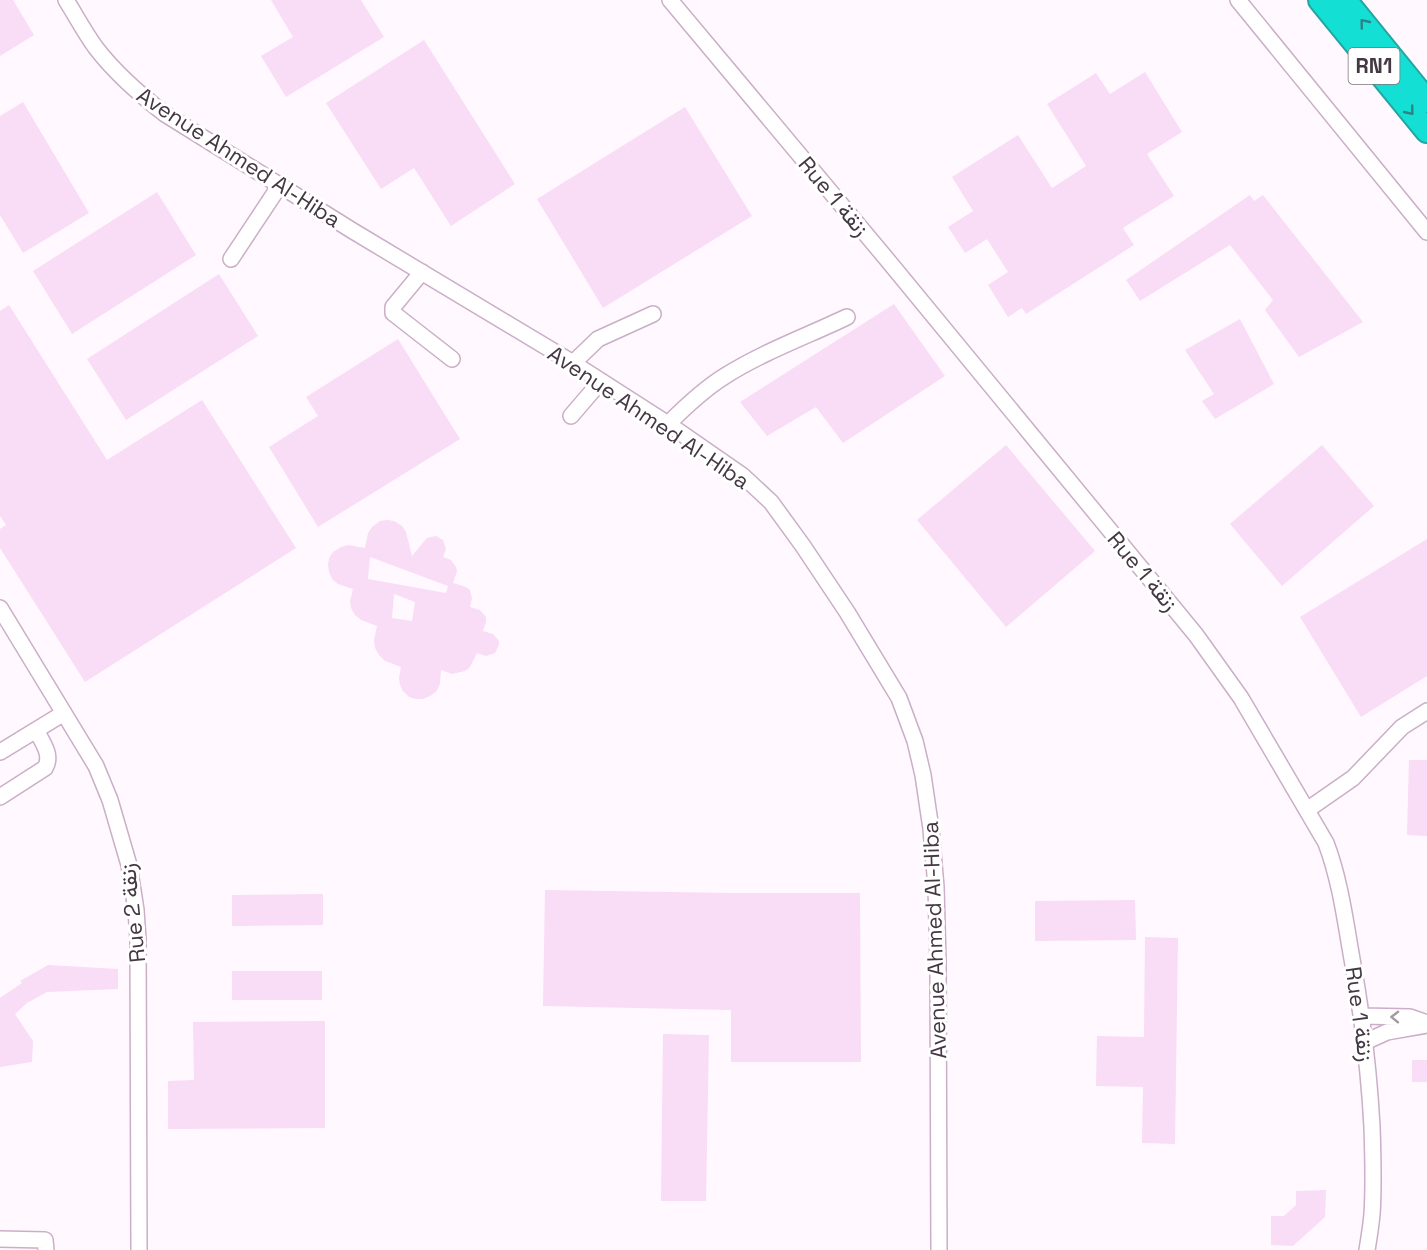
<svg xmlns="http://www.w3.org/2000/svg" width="1427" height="1250" font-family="'Space Grotesk',Vazirmatn,sans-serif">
  <rect width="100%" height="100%" fill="#fff8fe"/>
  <!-- building -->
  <path fill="#f9dcf5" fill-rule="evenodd" d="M 0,0 L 13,0 L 34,35 L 0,56 Z
    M 271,0 L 361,0 L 384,37 L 286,97 L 261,56 L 293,37 Z
    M 424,40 L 515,184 L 451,226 L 414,168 L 381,189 L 326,103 Z
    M 1145,72 L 1182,132 L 1147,154 L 1174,196 L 1123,228 L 1134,245 L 1026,314 L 1022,308 L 1008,317 L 988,285 L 1008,272 L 987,239 L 965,253 L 948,227 L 973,211 L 952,177 L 1018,135 L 1052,188 L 1086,166 L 1047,104 L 1096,73 L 1110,94 Z
    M 23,102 L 89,213 L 23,253 L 0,215 L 0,116 Z
    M 685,107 L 752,216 L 603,308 L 537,199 Z
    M 157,192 L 196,255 L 72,334 L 33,271 Z
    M 1250,195 L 1254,201 L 1263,195 L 1363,322 L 1299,357 L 1265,310 L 1273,300 L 1230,245 L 1140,301 L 1126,280 Z
    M 219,274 L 258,336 L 126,420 L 87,359 Z
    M 894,304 L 945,376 L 843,443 L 816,407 L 767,436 L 740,402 Z
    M 9,305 L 107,460 L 202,400 L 296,548 L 85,682 L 0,548 L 0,529 L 6,525 L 0,516 L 0,311 Z
    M 1240,319 L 1274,384 L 1215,419 L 1202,401 L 1214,394 L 1185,350 Z
    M 398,339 L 460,439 L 318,527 L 269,447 L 318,416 L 306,397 Z
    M 1006,445 L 1095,551 L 1006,627 L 917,520 Z
    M 1322,445 L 1374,506 L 1282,586 L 1230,524 Z
    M 387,520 L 394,521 L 402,526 L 406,532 L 412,556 L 427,538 L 436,536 L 443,540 L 446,549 L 443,557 L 451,560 L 456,567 L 457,571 L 453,583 L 466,587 L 470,590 L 472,598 L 470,607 L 480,610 L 486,617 L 486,622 L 483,631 L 493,634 L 499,641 L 499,645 L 495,653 L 486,656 L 477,653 L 470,667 L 465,671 L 452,674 L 441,670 L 440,684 L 436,692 L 430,696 L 423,699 L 416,699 L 409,697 L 403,691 L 400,685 L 399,678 L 401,667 L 385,661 L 379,655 L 375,648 L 374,640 L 377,626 L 361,620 L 355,615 L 351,608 L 350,601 L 353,589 L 338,584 L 332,579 L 329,572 L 328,565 L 329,558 L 333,552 L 341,547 L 348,545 L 365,548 L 368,533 L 372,527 L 380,521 ZM 370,557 L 448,586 L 446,593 L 368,579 ZM 394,594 L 415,602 L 412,621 L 392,618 Z
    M 1427,539 L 1427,676 L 1361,717 L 1300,617 Z
    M 1409,760 L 1427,760 L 1427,836 L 1407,835 Z
    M 545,890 L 731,893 L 860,893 L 861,1062 L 731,1062 L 731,1010 L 543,1006 Z
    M 323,894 L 323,925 L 232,926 L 232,895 Z
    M 1135,900 L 1136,940 L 1035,941 L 1035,901 Z
    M 1145,937 L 1178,938 L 1175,1144 L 1142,1143 L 1143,1087 L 1096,1086 L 1097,1036 L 1144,1037 Z
    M 48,965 L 118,969 L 118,989 L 47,992 L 27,1003 L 15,1014 L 33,1041 L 32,1062 L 0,1067 L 0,998 L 22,983 L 20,981 Z
    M 232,971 L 322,971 L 322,1000 L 232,1000 Z
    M 325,1021 L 325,1128 L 168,1129 L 168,1081 L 194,1080 L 193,1022 Z
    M 663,1034 L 709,1035 L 706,1201 L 661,1201 Z
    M 1412,1060 L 1427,1060 L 1427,1082 L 1412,1082 Z
    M 1326,1190 L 1325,1217 L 1293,1246 L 1271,1245 L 1271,1216 L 1284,1216 L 1296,1205 L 1296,1191 Z"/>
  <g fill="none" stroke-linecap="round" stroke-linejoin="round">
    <defs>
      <path id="minor" d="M 66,0 C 76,16 85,33 96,48 C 116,74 139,94 165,114 L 353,231 L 573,363 L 668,424 L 743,476 L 771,502 L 803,546 L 847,612 L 899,698 L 915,741 L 923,775 L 931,829 L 936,887 L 938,962 L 939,1250
        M 670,0 L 885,257 L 1196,635 L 1241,698 L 1326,843 C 1340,880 1345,919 1352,959 C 1362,1014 1369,1070 1372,1127 C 1373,1156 1374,1185 1372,1214 C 1371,1226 1369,1238 1367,1250
        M 1238,0 L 1427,232
        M 231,259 L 280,185
        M 422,272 L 393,307 L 393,313 L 452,359
        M 573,363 L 598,339 L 653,314
        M 571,416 L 601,381
        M 668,424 C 686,406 704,389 725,376 C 763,352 807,336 847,317
        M 0,608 L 96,766 L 110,800 L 129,865 L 136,910 L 138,939 L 139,1250
        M 0,752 L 64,713
        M 0,797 L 45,768 C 53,755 42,742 36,730
        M 1307,810 L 1353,778 L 1402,727 L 1427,711
        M 1361,1016 L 1410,1017 L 1427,1023
        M 1365,1042 L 1387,1032 L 1427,1025
        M 0,1239 L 45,1240 L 46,1250"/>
      <path id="highway" d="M 1320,0 L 1427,131
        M 1345,0 L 1427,101"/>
    </defs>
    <!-- minor casing -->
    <use href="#minor" stroke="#cbaec7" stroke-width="18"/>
    <!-- highway casing -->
    <use href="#highway" stroke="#24a5a1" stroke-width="26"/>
    <!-- minor -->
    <use href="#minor" stroke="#fff" stroke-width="15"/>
    <!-- highway -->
    <use href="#highway" stroke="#13dfd4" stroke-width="22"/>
  </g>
  <!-- one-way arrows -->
  <defs><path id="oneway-chevron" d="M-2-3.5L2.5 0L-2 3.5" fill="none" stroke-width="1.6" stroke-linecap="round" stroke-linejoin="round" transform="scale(1.5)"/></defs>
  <g stroke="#2e8384">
    <use href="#oneway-chevron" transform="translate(1364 23) rotate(-129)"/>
    <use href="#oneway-chevron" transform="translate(1410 111) rotate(51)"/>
  </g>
  <use stroke="#a29ca0" href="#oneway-chevron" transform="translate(1395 1017) rotate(-179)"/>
  <g text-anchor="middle" stroke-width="6" stroke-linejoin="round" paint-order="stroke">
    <!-- shield labels -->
    <rect fill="#fff" stroke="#7c747b" stroke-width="1.5" x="1348.5" y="48" width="51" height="36" rx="4.5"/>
    <g font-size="21" font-weight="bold" fill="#443842">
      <text x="1374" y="73">RN1</text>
    </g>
    <!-- street labels -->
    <g font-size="22" fill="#443842" stroke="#fff">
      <text transform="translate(239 157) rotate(33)" y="8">Avenue Ahmed Al-Hiba</text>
      <text transform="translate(834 196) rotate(50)" y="8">Rue 1 زنقة</text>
      <text transform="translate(649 417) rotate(34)" y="8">Avenue Ahmed Al-Hiba</text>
      <text transform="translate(1143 571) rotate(50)" y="8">Rue 1 زنقة</text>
      <text transform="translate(132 913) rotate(-96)" y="8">Rue 2 زنقة</text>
      <text transform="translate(934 940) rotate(-92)" y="8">Avenue Ahmed Al-Hiba</text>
      <text transform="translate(1360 1014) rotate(82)" y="8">Rue 1 زنقة</text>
    </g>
  </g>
</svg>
